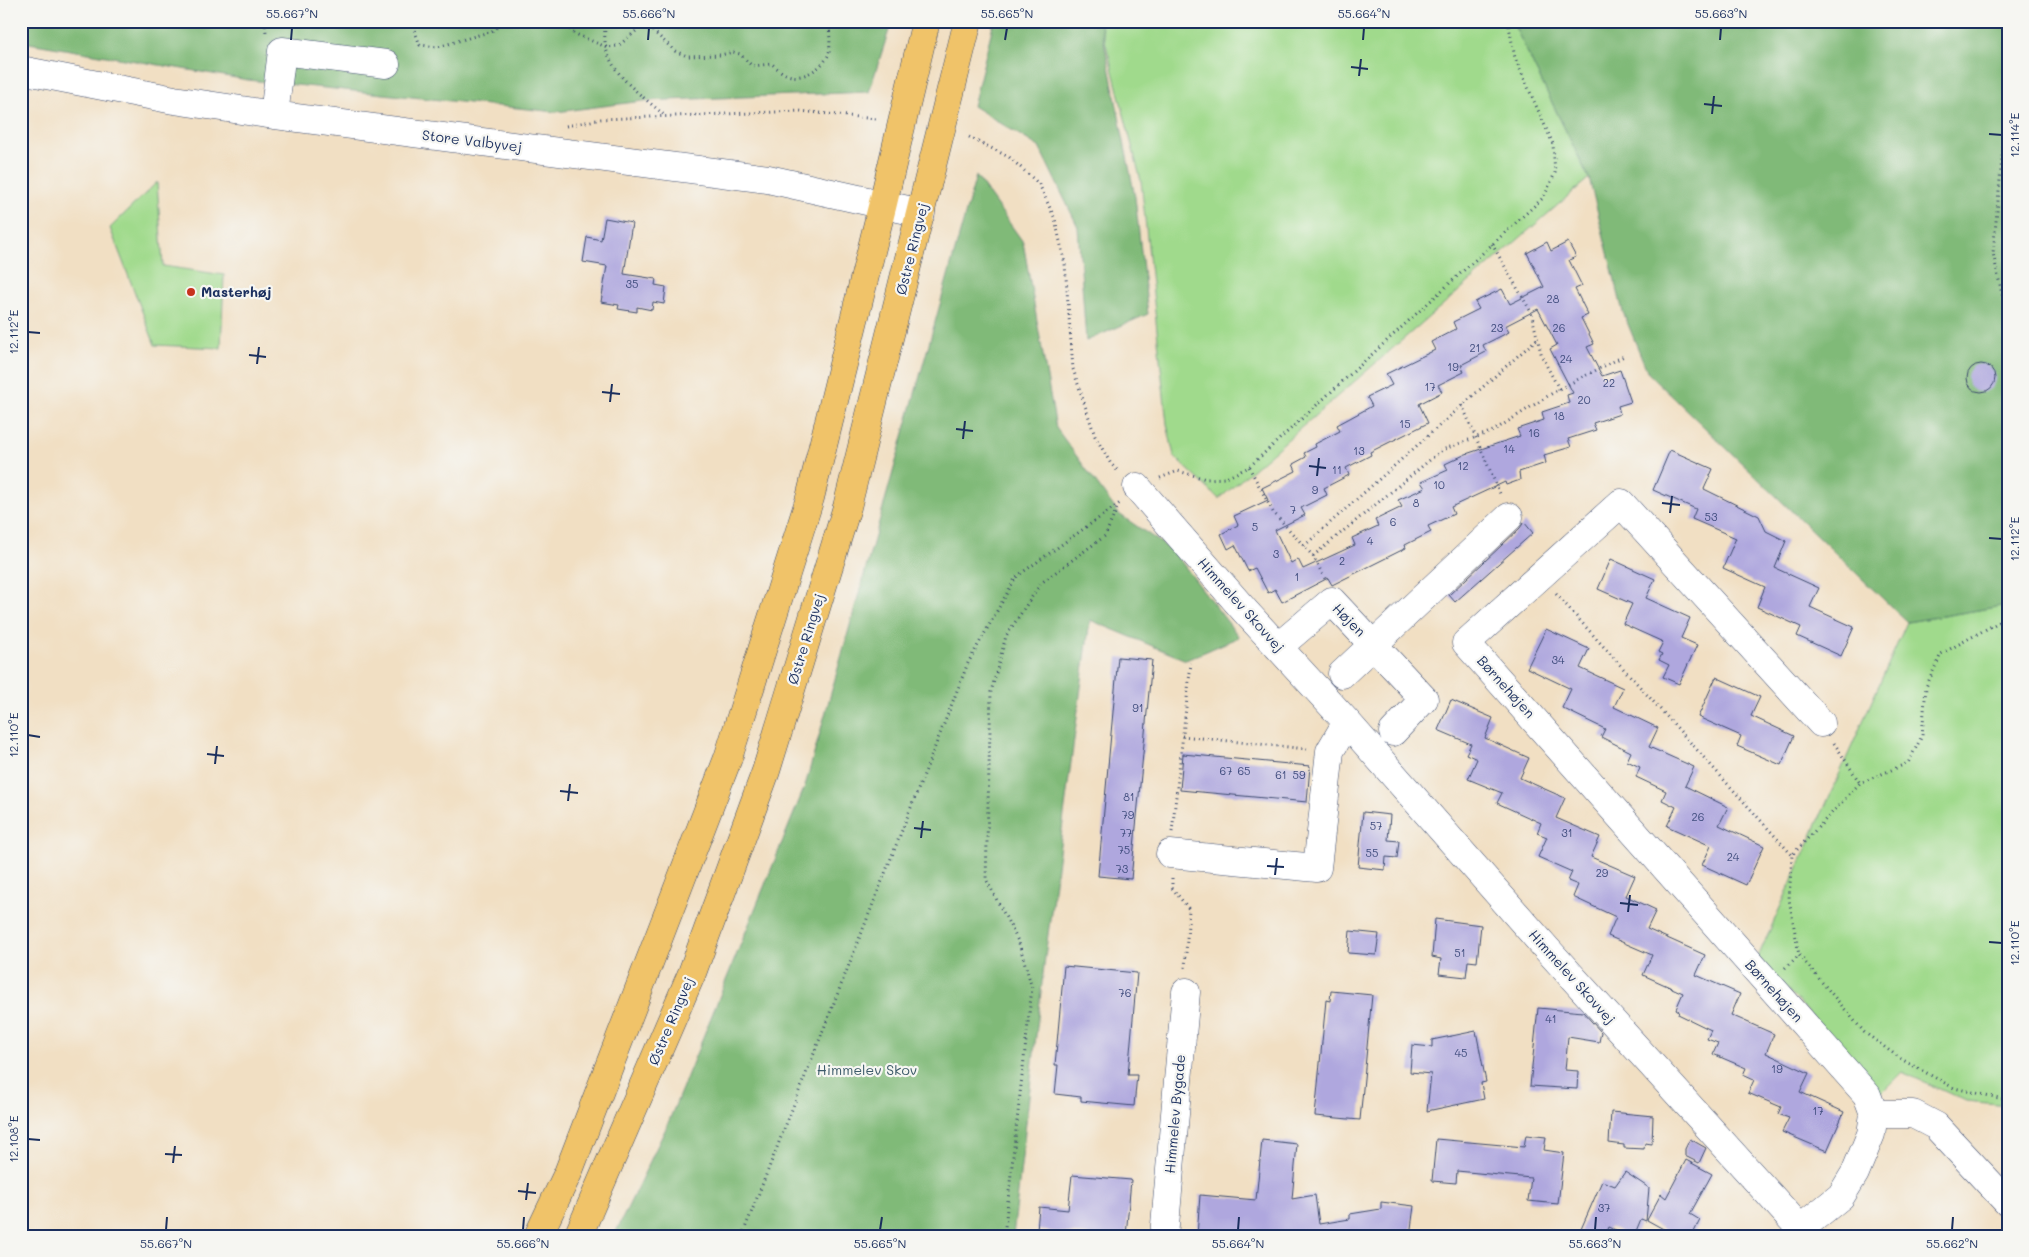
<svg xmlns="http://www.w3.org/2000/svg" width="2029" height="1257" font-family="Mali,sans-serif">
  <rect width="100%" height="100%" fill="#f6f6f2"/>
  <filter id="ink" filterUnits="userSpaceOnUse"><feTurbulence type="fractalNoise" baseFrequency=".02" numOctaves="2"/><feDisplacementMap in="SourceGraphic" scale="10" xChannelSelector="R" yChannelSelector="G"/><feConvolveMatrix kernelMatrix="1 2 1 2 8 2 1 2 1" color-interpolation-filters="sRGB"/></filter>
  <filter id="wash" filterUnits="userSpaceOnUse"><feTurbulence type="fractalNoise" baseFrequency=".0096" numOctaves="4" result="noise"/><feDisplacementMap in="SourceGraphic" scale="20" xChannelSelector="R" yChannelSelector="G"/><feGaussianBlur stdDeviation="1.12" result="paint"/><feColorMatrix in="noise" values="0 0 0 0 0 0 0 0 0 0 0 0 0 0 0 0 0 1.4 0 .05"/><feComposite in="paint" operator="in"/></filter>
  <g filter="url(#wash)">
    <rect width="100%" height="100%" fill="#f1dfc3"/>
    <!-- green -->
    <path fill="#a0da8c" stroke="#5e8475" d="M 1100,21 L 1512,21 L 1589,178 L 1219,499 L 1174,456 L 1167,424 L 1141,181 Z
      M 157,182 L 163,266 L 224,275 L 221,348 L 155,345 L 110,228 Z
      M 2008,605 L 2008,1105 L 1966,1101 L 1902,1072 L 1881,1093 L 1758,957 L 1907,622 Z"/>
    <!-- forest -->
    <path fill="#80ba78" stroke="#4e746b" d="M 21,21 L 892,21 L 869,92 L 643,101 L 556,112 L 248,80 L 29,43 L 21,40 Z
      M 994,21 L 1100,21 L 1135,197 L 1148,314 L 1086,341 L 1078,227 L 1039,147 L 973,106 Z
      M 1512,21 L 2008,21 L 2008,605 L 1907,622 L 1648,373 L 1623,312 L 1589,178 Z
      M 976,176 L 1023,242 L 1056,428 L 1119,514 L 1173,551 L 1239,637 L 1186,660 L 1090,620 L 1045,957 L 1013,1236 L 614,1236 L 666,1128 L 805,786 Z"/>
    <g id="blocks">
      <!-- building -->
      <path fill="#afa7de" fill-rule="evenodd" d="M 605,218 L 632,223 L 624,274 L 656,279 L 655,285 L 666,287 L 664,304 L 653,302 L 652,310 L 637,307 L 637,312 L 618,309 L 619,305 L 601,302 L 607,266 L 583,262 L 587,237 L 601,240 Z
        M 1547,242 L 1551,251 L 1568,242 L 1576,257 L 1569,260 L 1582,286 L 1575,289 L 1588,315 L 1581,318 L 1594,344 L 1587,347 L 1602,376 L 1620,370 L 1631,402 L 1618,406 L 1620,414 L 1593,423 L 1596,430 L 1568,439 L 1571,447 L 1544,455 L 1546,463 L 1519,472 L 1520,480 L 1506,485 L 1505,482 L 1451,507 L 1454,514 L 1428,526 L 1431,532 L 1405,545 L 1406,548 L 1332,585 L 1328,578 L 1282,602 L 1275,589 L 1268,593 L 1255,568 L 1248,571 L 1235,545 L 1228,549 L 1221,534 L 1238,525 L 1234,516 L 1268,500 L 1262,488 L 1296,471 L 1293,464 L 1306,457 L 1304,453 L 1316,447 L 1315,444 L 1340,431 L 1337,425 L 1372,406 L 1367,397 L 1392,385 L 1386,374 L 1435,350 L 1431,342 L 1456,329 L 1453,322 L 1479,309 L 1475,302 L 1502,289 L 1510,304 L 1544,287 L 1527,253 ZM 1538,309 L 1557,345 L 1550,349 L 1573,393 L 1567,395 L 1569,403 L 1542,412 L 1544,420 L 1517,429 L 1520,436 L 1466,454 L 1445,464 L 1448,470 L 1421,482 L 1425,488 L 1398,500 L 1402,507 L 1375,520 L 1378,526 L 1352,538 L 1355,545 L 1303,569 L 1298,559 L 1291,563 L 1275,530 L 1305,515 L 1301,508 L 1327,495 L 1324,488 L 1349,475 L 1346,468 L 1371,455 L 1370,452 L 1428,423 L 1419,404 L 1442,392 L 1438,385 L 1464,372 L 1461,365 L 1486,352 L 1483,345 L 1509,332 L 1505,326 Z
        M1967 378a14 14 0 1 1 28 0a14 14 0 1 1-28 0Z
        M 1670,450 L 1713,469 L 1704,489 L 1759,516 L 1766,531 L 1786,541 L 1775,568 L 1819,588 L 1810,607 L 1854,627 L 1841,656 L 1797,636 L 1801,627 L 1757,607 L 1765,587 L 1723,568 L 1736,538 L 1692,519 L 1696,509 L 1653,490 Z
        M 1524,522 L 1533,533 L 1455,602 L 1449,595 L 1520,528 Z
        M 1611,559 L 1655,579 L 1646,598 L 1690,618 L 1681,638 L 1697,645 L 1679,684 L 1663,677 L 1669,665 L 1659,660 L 1662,654 L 1658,652 L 1663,642 L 1623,624 L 1632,604 L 1598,589 Z
        M 1546,629 L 1589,649 L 1580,668 L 1623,688 L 1614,707 L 1658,728 L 1649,747 L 1694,767 L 1685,786 L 1728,807 L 1719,825 L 1764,846 L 1746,885 L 1702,865 L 1711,846 L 1667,826 L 1676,807 L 1662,800 L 1666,791 L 1636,777 L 1640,767 L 1627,761 L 1631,752 L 1601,737 L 1605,729 L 1562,708 L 1571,689 L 1527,668 Z
        M 1118,657 L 1152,660 L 1131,879 L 1098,876 Z
        M 1716,677 L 1760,697 L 1751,716 L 1794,736 L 1781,765 L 1737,746 L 1741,736 L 1698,717 Z
        M 1451,700 L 1493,718 L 1485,738 L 1529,758 L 1520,778 L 1565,798 L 1556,818 L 1600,837 L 1591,857 L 1635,876 L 1626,896 L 1656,910 L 1647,929 L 1705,955 L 1696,975 L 1740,994 L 1731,1015 L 1774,1034 L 1766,1053 L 1809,1073 L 1800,1092 L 1844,1112 L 1827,1151 L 1782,1132 L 1789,1118 L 1778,1114 L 1781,1107 L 1748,1093 L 1754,1080 L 1743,1075 L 1746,1068 L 1713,1054 L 1718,1043 L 1707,1039 L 1711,1030 L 1678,1014 L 1679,1011 L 1676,1009 L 1683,993 L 1643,975 L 1652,955 L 1608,936 L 1616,917 L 1573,897 L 1578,885 L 1568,881 L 1572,872 L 1538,857 L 1547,837 L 1537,833 L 1541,823 L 1497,803 L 1502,793 L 1468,779 L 1477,759 L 1466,754 L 1471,744 L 1438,730 Z
        M 1183,754 L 1310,766 L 1307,802 L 1180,790 Z
        M 1363,812 L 1390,815 L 1388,840 L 1399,841 L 1397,858 L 1386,857 L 1385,870 L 1358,867 Z
        M 1435,919 L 1481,925 L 1477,962 L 1468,961 L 1466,977 L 1439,974 L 1441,959 L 1432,957 Z
        M 1350,931 L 1379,934 L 1376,955 L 1348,953 Z
        M 1064,966 L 1137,973 L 1128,1075 L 1137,1075 L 1134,1106 L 1081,1101 L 1081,1097 L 1055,1094 L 1058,1065 L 1055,1065 Z
        M 1331,991 L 1372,995 L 1360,1120 L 1315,1116 L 1326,1000 L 1330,1001 Z
        M 1538,1008 L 1583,1012 L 1601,1032 L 1599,1042 L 1568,1037 L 1565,1070 L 1578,1071 L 1577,1089 L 1530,1086 Z
        M 1476,1031 L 1486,1082 L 1481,1083 L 1484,1099 L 1427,1111 L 1431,1074 L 1410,1072 L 1412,1045 L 1432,1047 L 1432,1040 Z
        M 1611,1112 L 1653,1116 L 1652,1144 L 1645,1143 L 1644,1149 L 1624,1148 L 1624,1145 L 1609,1143 Z
        M 1526,1135 L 1546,1137 L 1544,1150 L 1564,1153 L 1558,1204 L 1528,1201 L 1531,1178 L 1457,1171 L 1456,1183 L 1432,1181 L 1436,1139 L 1524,1147 Z
        M 1690,1139 L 1706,1148 L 1699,1163 L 1685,1156 L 1685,1149 Z
        M 1262,1140 L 1297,1144 L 1292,1199 L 1315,1195 L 1319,1224 L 1350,1219 L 1350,1214 L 1381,1209 L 1381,1202 L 1414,1206 L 1410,1236 L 1197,1236 L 1200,1195 L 1256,1200 Z
        M 1686,1160 L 1712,1174 L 1690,1214 L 1700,1220 L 1692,1236 L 1676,1236 L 1647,1220 L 1661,1194 L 1666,1198 Z
        M 1625,1172 L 1649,1188 L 1646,1221 L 1641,1219 L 1634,1236 L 1629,1236 L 1609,1227 L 1605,1236 L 1578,1236 L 1602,1181 L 1615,1186 Z
        M 1072,1175 L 1131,1180 L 1126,1236 L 1097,1236 L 1037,1230 L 1039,1207 L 1068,1210 Z"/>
    </g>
  </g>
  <g filter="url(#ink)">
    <use href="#blocks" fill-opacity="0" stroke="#3b496d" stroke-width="1"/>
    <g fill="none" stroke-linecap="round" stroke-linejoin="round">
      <defs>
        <path id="minor" d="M 21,70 L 174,100 L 274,115 L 768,179 L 921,213
          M 274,115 L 282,51 L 386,64
          M 1137,487 L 1245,611 L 1347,722 L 1546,948 L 1807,1236
          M 1278,647 L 1332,601 L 1424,699 L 1393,732
          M 1342,674 L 1509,517
          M 1170,854 L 1317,868 L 1330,751 L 1347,722
          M 1874,1114 L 1913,1114 L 1936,1126 L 2008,1203
          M 1164,1236 L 1186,992
          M 1795,1236 L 1800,1229 L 1841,1196 L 1855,1173 L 1871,1134 L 1874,1114 L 1867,1095 L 1466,643 L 1621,503 L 1821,723"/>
        <path id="major" d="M 538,1236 L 568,1173 L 728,758 L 810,498 L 883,203 L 926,21
          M 578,1236 L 692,973 L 766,771 L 847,507 L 968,21"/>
      </defs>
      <!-- minor casing -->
      <use href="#minor" stroke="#3b496d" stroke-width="29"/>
      <!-- major casing -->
      <use href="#major" stroke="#3b496d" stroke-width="29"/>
      <!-- path -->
      <path stroke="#3b496d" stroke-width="3" stroke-dasharray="1 4" stroke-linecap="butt" d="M 265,21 L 266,33
        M 411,21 L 420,45 L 438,47 L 492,31 L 505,21
        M 564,21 L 573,33 L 606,47 L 618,46 L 641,27 L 653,31 L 675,51 L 687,56 L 721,55 L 733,52 L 740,54 L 752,66 L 772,64 C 778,69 784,75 792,76 C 805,79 825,66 829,53 C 831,44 829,31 829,21
        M 605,21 C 605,30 604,40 606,48 C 614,78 642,95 664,115
        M 2008,96 L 1993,253 L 2002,294 L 2008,310
        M 566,126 L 601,119 L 800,111 L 876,119
        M 969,137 L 1009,157 L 1039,184 L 1055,219 L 1065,264 L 1073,369 L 1095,436 L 1111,464 L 1119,472
        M 1492,244 L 1531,312 L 1542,357 L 1559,389
        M 1462,405 L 1501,496
        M 1249,467 L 1273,512 L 1313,556 L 1325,579
        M 1160,478 L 1178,471 L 1206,479 L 1226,478 L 1249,467 L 1544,197 L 1555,173 L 1553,144 L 1515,58 L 1508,21
        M 1304,546 L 1538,338
        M 1313,556 L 1442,450 L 1493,431 L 1559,389 L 1626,355
        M 1556,594 L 1792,855
        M 2008,617 L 1941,654 L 1926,687 L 1922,736 L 1908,763 L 1860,783 L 1792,855 L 1789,899 L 1799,955 L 1864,1032 L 1901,1059 L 1954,1088 L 2008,1100
        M 1182,736 L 1307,749
        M 1834,743 L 1860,783
        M 1172,832 L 1191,663
        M 1172,878 L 1172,888 L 1189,909 L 1185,968
        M 1785,968 L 1799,955
        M 742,1236 L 968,663 L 1016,577 L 1120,503
        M 1004,1236 L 1032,988 L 1019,943 L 986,879 L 991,692 L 1006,636 L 1041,583 L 1105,536 L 1118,506"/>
      <!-- minor -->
      <use href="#minor" stroke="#fff" stroke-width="28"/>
      <!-- major -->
      <use href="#major" stroke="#f0c369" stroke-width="28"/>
    </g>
  </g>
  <!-- ticks -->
  <path fill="none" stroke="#1b2f5e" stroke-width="2" d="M 291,40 L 292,28M 648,40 L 649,28M 1005,40 L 1007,28M 1363,40 L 1364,28M 1720,40 L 1721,28M 1351,67 L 1368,69M 1359,76 L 1361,59M 1704,104 L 1722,106M 1712,114 L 1714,96M 1989,134 L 2002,135M 28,332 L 40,333M 249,355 L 266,357M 257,364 L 259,347M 602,392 L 620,394M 610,402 L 612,384M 956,429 L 973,431M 963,439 L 965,421M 1309,466 L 1326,468M 1317,476 L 1319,458M 1662,503 L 1680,505M 1670,513 L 1672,496M 1989,538 L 2002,539M 28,735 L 40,737M 207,754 L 224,756M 215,764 L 217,746M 560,791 L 578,793M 568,801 L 570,784M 914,828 L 931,830M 921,838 L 923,821M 1267,866 L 1284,867M 1275,875 L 1277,858M 1620,903 L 1638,905M 1628,912 L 1630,895M 1989,942 L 2002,943M 28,1139 L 40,1140M 165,1154 L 182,1155M 173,1163 L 175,1146M 518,1191 L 536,1193M 526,1200 L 528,1183M 166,1230 L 167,1217M 523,1230 L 524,1217M 880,1230 L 882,1217M 1238,1230 L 1239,1217M 1595,1230 L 1596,1217M 1952,1230 L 1953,1217"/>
  <!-- markers -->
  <circle fill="#c8321e" stroke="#f6f6f2" stroke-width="2" cx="191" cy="292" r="5"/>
  <g text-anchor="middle" stroke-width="4.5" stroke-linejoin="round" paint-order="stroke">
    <!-- number labels -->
    <g font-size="11" fill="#404d7e">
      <text x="632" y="288">35</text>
      <text x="1553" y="303">28</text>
      <text x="1497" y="332">23</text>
      <text x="1559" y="332">26</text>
      <text x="1475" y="352">21</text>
      <text x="1566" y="363">24</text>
      <text x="1453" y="371">19</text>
      <text x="1609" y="387">22</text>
      <text x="1430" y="391">17</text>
      <text x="1584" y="404">20</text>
      <text x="1559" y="420">18</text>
      <text x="1405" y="428">15</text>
      <text x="1534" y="437">16</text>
      <text x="1509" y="453">14</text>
      <text x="1359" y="455">13</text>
      <text x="1463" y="470">12</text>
      <text x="1337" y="474">11</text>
      <text x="1439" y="489">10</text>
      <text x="1315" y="494">9</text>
      <text x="1416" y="507">8</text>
      <text x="1293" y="514">7</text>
      <text x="1711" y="521">53</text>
      <text x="1393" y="526">6</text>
      <text x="1255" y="531">5</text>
      <text x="1370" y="545">4</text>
      <text x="1276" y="558">3</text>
      <text x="1342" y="565">2</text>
      <text x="1297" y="581">1</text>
      <text x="1558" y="664">34</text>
      <text x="1138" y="712">91</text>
      <text x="1226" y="775">67</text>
      <text x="1244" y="775">65</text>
      <text x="1281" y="779">61</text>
      <text x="1299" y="779">59</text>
      <text x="1129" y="801">81</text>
      <text x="1128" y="819">79</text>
      <text x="1698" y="821">26</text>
      <text x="1376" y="830">57</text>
      <text x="1126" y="837">77</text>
      <text x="1567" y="837">31</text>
      <text x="1124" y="854">75</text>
      <text x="1372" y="857">55</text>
      <text x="1733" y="861">24</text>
      <text x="1122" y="873">73</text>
      <text x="1602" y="877">29</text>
      <text x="1460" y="957">51</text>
      <text x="1125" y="997">76</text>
      <text x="1551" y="1023">41</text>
      <text x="1461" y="1057">45</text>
      <text x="1777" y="1073">19</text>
      <text x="1818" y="1115">17</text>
      <text x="1604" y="1212">37</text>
    </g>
    <!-- street labels -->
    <g font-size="14" fill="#1b2f5e" stroke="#f6f6f2">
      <text transform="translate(472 141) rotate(7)" y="5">Store Valbyvej</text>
      <text transform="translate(912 249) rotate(-76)" y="5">Østre Ringvej</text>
      <text transform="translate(1241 605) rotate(48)" y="5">Himmelev Skovvej</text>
      <text transform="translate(1349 620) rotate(45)" y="5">Højen</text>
      <text transform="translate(806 639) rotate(-73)" y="5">Østre Ringvej</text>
      <text transform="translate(1506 687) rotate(48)" y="5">Børnehøjen</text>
      <text transform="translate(1572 977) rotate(48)" y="5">Himmelev Skovvej</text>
      <text transform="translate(1774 991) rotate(48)" y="5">Børnehøjen</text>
      <text transform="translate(671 1021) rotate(-67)" y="5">Østre Ringvej</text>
      <text transform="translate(1175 1114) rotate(-85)" y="5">Himmelev Bygade</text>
    </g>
    <!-- poi labels -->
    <g font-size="14" font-weight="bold" fill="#1b2f5e" stroke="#f6f6f2" text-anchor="start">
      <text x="201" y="297">Masterhøj</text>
    </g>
    <!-- park labels -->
    <g font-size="14" fill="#3c5a6a" stroke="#f6f6f2">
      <text x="867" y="1075">Himmelev Skov</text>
    </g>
  </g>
  <!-- margin -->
  <rect width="2029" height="1257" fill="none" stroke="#f6f6f2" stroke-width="55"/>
  <rect x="28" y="28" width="1974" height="1202" fill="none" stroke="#1b2f5e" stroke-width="2"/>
  <g font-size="12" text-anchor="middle" fill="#1b2f5e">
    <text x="292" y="18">55.667°N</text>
    <text x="649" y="18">55.666°N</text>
    <text x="1007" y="18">55.665°N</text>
    <text x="1364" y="18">55.664°N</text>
    <text x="1721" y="18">55.663°N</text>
    <text transform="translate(2015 135) rotate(-90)" y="4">12.114°E</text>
    <text transform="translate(14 332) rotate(-90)" y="4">12.112°E</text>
    <text transform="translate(2015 539) rotate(-90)" y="4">12.112°E</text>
    <text transform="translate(14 735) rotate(-90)" y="4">12.110°E</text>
    <text transform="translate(2015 943) rotate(-90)" y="4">12.110°E</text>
    <text transform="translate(14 1139) rotate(-90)" y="4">12.108°E</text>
    <text x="166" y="1248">55.667°N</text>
    <text x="523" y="1248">55.666°N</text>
    <text x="880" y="1248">55.665°N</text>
    <text x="1238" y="1248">55.664°N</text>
    <text x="1595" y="1248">55.663°N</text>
    <text x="1952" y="1248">55.662°N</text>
  </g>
</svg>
